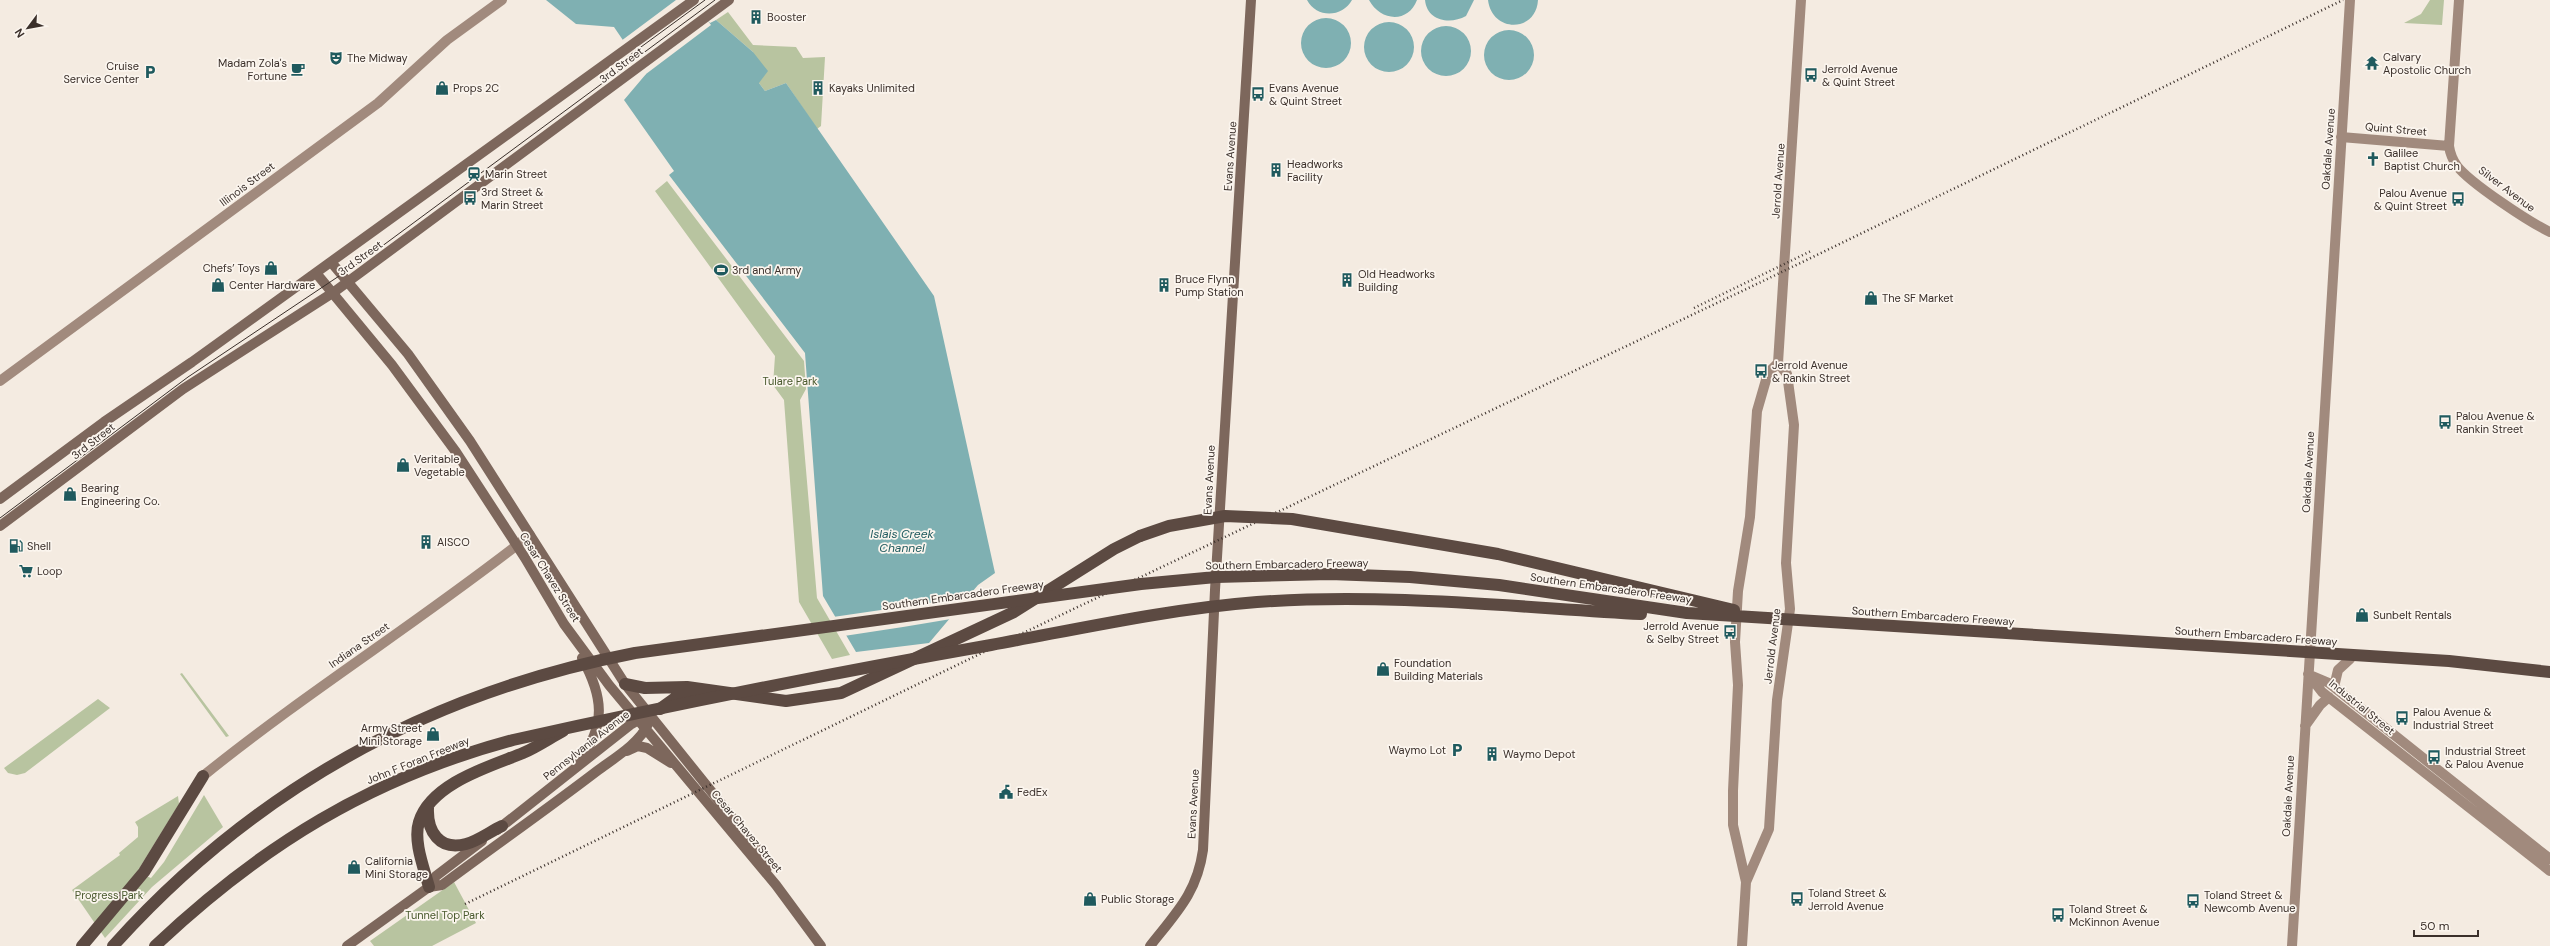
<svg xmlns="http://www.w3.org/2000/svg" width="2550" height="946" font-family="'DM Sans',sans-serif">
  <rect width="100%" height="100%" fill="#f4ebe1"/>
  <!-- green -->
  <path fill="#b8c4a0" d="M 2430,0 L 2444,0 L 2442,25 L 2404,23 L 2421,14 Z
    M 728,12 L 753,45 L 796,47 L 803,58 L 825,57 L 821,126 L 817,129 L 786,83 L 765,91 L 759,83 L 753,52 L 716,20 Z
    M 667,181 L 804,361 L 806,389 L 800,400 L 817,598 L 850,655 L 832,659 L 799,602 L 784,400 L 773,385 L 775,356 L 655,191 Z
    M 182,673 L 229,736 L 226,737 L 180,674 Z
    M 98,699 L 110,708 L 25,773 L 17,775 L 8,773 L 4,768 Z
    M 204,795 L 223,827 L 152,887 L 105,938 L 72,890 L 120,855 L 119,853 L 138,837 L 138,827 L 135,822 L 178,796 L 179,804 L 137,872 L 151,878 L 164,862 Z
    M 454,882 L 476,923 L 432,946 L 374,946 L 370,941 Z"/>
  <!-- water -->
  <path fill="#7fb0b2" d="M 546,0 L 690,0 L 710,23 L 716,20 L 753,52 L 768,71 L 759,83 L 765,91 L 786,83 L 934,296 L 995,573 L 978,585 L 929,643 L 856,652 L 823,596 L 805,353 L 669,175 L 674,171 L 624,100 L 646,74 L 614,27 L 576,24 Z
    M 1307,0 L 1352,0 C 1343,17 1317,19 1307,0 Z
    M 1369,0 L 1417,0 C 1408,24 1380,21 1369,0 Z
    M 1425,0 L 1474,0 L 1466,16 C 1450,25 1427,21 1425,0 Z
    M 1488,0 L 1538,0 C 1536,33 1492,33 1488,0 Z
    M1301 43a25 25 0 1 1 50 0a25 25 0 1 1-50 0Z
    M1364 47a25 25 0 1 1 50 0a25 25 0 1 1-50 0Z
    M1421 51a25 25 0 1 1 50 0a25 25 0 1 1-50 0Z
    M1484 55a25 25 0 1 1 50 0a25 25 0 1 1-50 0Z"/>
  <!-- pier -->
  <path fill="#f4ebe1" d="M 676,0 L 693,0 L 711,25 L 642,77 L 643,73 L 621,41 Z
    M 970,597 L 951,619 L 903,627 L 844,636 L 833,617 Z"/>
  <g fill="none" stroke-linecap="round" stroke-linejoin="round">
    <!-- secondary -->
    <path stroke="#a18a7d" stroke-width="10" d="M 2459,0 L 2449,146 C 2450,153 2452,159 2457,166 C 2470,183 2529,222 2550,232
      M 2341,137 L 2449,146
      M 0,381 L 378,103 L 447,40 L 502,0
      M 2308,674 L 2322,692 L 2550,871
      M 2310,675 L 2329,683 L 2550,859
      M 2334,687 L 2338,670 L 2350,659
      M 2305,726 L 2320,705 L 2329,697
      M 203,776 C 308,691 424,619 530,535
      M 1746,882 L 1769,829 L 1777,700 L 1790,609 L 1786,563 L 1794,425 L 1787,374 L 1778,363
      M 1742,946 L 1746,882 L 1733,825 L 1733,791 L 1738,685 L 1735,642 L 1738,591 L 1750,517 L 1757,411 L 1768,373 L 1778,363 L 1801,0
      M 2292,946 L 2350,0"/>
    <!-- primary -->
    <path stroke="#7d675c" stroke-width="10" d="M 331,262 L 408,354 L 470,441 L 625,684 L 756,847 L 767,868
      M 316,273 L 392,365 L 456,452 L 525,558 L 564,624 L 609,685 L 776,885 L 821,946
      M 0,499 L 104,422 L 192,362 L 694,0
      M 0,526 L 183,389 L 334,292 L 729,0
      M 627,751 L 638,746 L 647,748 L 671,763
      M 579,761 C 607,725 603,696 582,658
      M 497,830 L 630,725 L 642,718
      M 429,887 L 442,885 C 493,847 546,810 597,771 C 613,759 640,743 648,724
      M 347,946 L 429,887 L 436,876 L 482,841
      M 1150,946 C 1176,913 1197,893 1203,850 L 1215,590 L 1251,0"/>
    <!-- highway -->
    <path stroke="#5c4a42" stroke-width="12" d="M 625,684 L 645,688 L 687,687 L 786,701 L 841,693 L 1014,612 L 1114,549 L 1140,536
      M 660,709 L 674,699 L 699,690
      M 428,808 C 427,831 439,851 466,844 C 478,841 491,831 502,826
      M 429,887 C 424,868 413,841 419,822 C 431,783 491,766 523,753 C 537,747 550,738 563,731
      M 82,946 L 144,872 L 203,776"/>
    <!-- tram -->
    <path stroke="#3b302b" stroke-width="1" d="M 626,58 L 705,0
      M 0,518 L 188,377 L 366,258 L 715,0"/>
    <!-- rail -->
    <path stroke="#3b302b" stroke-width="2.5" stroke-dasharray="1 3" stroke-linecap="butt" d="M 1694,308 L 1811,251
      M 465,904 L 1021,634 L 1759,283 L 2343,0"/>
    <!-- highway-bridge -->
    <path stroke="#5c4a42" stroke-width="12" d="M 1140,536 L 1169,526 L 1225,516 L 1292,519 L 1498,554 L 1734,610
      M 113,946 C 254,789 427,693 635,653 L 1141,584 L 1216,577 L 1330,574 L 1410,577 L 1499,585 L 1687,613 L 2449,661 L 2550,672
      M 155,946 C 262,845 371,778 513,740 C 672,705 832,673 991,645 C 1079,629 1168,609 1257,602 C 1385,593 1514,607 1641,614"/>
  </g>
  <!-- icons -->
  <defs>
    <symbol id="building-bare" viewBox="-9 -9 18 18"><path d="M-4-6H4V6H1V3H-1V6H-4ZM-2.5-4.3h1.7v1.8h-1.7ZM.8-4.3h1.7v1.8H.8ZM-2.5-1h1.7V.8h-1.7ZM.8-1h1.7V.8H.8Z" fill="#1f5a5e" stroke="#fbf5ee" stroke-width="2.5" paint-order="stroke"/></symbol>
    <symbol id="theatre-bare" viewBox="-9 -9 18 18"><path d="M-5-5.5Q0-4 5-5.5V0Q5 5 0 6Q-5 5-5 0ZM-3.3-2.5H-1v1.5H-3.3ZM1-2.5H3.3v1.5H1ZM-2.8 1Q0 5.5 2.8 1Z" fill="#1f5a5e" stroke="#fbf5ee" stroke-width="2.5" paint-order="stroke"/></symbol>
    <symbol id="temple-bare" viewBox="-9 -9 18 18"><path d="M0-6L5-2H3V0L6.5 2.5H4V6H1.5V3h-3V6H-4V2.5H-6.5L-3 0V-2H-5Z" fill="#1f5a5e" stroke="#fbf5ee" stroke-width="2.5" paint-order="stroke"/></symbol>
    <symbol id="cafe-bare" viewBox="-9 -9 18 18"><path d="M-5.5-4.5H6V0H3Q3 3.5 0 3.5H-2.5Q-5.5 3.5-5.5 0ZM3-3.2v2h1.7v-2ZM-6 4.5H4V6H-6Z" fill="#1f5a5e" stroke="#fbf5ee" stroke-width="2.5" paint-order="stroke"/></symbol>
    <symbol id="parking-bare" viewBox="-9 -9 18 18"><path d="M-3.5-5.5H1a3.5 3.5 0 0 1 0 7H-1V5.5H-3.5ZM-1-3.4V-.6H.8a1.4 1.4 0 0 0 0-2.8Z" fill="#1f5a5e" stroke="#fbf5ee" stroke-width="2.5" paint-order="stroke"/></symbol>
    <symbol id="bus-bare" viewBox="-9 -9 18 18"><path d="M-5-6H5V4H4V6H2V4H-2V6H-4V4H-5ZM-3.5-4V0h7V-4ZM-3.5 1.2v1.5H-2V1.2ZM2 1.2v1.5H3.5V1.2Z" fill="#1f5a5e" stroke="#fbf5ee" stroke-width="2.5" paint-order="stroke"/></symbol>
    <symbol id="shop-bare" viewBox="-9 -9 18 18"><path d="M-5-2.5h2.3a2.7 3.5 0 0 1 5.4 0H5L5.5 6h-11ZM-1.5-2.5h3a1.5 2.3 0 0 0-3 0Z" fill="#1f5a5e" stroke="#fbf5ee" stroke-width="2.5" paint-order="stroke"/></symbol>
    <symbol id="church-bare" viewBox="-9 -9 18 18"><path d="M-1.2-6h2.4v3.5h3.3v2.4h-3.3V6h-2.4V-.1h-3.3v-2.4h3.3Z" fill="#1f5a5e" stroke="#fbf5ee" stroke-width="2.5" paint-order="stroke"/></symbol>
    <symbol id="station-bare" viewBox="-9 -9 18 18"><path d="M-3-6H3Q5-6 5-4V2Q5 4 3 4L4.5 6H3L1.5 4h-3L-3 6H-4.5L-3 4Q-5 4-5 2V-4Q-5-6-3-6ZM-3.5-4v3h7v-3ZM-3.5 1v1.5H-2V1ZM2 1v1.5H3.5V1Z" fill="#1f5a5e" stroke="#fbf5ee" stroke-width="2.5" paint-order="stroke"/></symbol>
    <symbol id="stadium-bare" viewBox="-9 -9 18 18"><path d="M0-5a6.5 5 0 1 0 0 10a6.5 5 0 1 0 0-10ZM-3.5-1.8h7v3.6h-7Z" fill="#1f5a5e" stroke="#fbf5ee" stroke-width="2.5" paint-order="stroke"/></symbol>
    <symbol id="fuel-bare" viewBox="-9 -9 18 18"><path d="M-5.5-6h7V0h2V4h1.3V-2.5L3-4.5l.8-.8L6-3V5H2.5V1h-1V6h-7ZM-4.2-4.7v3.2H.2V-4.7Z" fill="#1f5a5e" stroke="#fbf5ee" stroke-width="2.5" paint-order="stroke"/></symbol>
    <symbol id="supermarket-bare" viewBox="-9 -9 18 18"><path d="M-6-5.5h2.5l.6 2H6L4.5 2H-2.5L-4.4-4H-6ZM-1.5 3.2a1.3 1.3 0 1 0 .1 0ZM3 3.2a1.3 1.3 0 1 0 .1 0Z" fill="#1f5a5e" stroke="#fbf5ee" stroke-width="2.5" paint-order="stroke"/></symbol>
    <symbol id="civic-bare" viewBox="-9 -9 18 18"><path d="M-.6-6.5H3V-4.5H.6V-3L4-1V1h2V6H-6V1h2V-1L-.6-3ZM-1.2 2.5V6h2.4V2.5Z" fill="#1f5a5e" stroke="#fbf5ee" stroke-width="2.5" paint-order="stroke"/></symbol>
  </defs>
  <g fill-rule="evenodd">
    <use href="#building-bare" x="746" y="7" width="20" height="20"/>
    <use href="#theatre-bare" x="326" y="48" width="20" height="20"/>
    <use href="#temple-bare" x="2362" y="53" width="20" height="20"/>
    <use href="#cafe-bare" x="288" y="59" width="20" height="20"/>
    <use href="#parking-bare" x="140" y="62" width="20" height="20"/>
    <use href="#bus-bare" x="1801" y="65" width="20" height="20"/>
    <use href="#shop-bare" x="432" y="78" width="20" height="20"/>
    <use href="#building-bare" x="808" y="78" width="20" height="20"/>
    <use href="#bus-bare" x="1248" y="84" width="20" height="20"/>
    <use href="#church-bare" x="2363" y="149" width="20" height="20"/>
    <use href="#building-bare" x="1266" y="160" width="20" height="20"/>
    <use href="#station-bare" x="464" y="164" width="20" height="20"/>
    <use href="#bus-bare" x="460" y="188" width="20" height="20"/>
    <use href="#bus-bare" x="2448" y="189" width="20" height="20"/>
    <use href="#shop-bare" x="261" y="258" width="20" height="20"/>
    <use href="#stadium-bare" x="711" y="260" width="20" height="20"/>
    <use href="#building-bare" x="1337" y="270" width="20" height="20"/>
    <use href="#shop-bare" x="208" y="275" width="20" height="20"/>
    <use href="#building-bare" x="1154" y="275" width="20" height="20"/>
    <use href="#shop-bare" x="1861" y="288" width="20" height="20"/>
    <use href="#bus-bare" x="1751" y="361" width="20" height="20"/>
    <use href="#bus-bare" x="2435" y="412" width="20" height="20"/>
    <use href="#shop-bare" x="393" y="455" width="20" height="20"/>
    <use href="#shop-bare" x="60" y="484" width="20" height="20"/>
    <use href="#building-bare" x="416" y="532" width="20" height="20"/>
    <use href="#fuel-bare" x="6" y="536" width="20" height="20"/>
    <use href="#supermarket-bare" x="16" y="561" width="20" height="20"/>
    <use href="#shop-bare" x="2352" y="605" width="20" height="20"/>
    <use href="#bus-bare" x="1720" y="622" width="20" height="20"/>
    <use href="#shop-bare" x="1373" y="659" width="20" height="20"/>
    <use href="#bus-bare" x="2392" y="708" width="20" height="20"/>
    <use href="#shop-bare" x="423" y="724" width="20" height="20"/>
    <use href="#parking-bare" x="1447" y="740" width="20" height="20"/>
    <use href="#building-bare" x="1482" y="744" width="20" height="20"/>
    <use href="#bus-bare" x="2424" y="747" width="20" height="20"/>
    <use href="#civic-bare" x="996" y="782" width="20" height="20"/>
    <use href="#shop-bare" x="344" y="857" width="20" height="20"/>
    <use href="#shop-bare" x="1080" y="889" width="20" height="20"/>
    <use href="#bus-bare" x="1787" y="889" width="20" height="20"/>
    <use href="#bus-bare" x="2183" y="891" width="20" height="20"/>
    <use href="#bus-bare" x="2048" y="905" width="20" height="20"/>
  </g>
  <g text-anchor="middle" stroke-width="3.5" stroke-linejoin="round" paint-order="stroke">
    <!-- poi labels -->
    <g font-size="11" fill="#3b302b" stroke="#fbf5ee" text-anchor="start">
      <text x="767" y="21">Booster</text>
      <text x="2383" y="61">Calvary<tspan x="2383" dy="13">Apostolic Church</tspan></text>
      <text x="347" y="62">The Midway</text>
      <text x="287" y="67" text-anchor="end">Madam Zola's<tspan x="287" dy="13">Fortune</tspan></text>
      <text x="139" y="70" text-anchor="end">Cruise<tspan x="139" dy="13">Service Center</tspan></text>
      <text x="1822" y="73">Jerrold Avenue<tspan x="1822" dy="13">&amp; Quint Street</tspan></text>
      <text x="453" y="92">Props 2C</text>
      <text x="829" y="92">Kayaks Unlimited</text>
      <text x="1269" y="92">Evans Avenue<tspan x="1269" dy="13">&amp; Quint Street</tspan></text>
      <text x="2384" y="157">Galilee<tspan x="2384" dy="13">Baptist Church</tspan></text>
      <text x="1287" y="168">Headworks<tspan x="1287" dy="13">Facility</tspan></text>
      <text x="485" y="178">Marin Street</text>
      <text x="481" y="196">3rd Street &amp;<tspan x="481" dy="13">Marin Street</tspan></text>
      <text x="2447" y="197" text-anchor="end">Palou Avenue<tspan x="2447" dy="13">&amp; Quint Street</tspan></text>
      <text x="260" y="272" text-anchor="end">Chefs’ Toys</text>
      <text x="732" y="274">3rd and Army</text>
      <text x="1358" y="278">Old Headworks<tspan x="1358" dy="13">Building</tspan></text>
      <text x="1175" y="283">Bruce Flynn<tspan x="1175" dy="13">Pump Station</tspan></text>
      <text x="229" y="289">Center Hardware</text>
      <text x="1882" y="302">The SF Market</text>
      <text x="1772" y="369">Jerrold Avenue<tspan x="1772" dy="13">&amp; Rankin Street</tspan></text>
      <text x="2456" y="420">Palou Avenue &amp;<tspan x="2456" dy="13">Rankin Street</tspan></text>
      <text x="414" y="463">Veritable<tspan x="414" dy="13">Vegetable</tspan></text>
      <text x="81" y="492">Bearing<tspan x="81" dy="13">Engineering Co.</tspan></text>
      <text x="437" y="546">AISCO</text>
      <text x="27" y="550">Shell</text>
      <text x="37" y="575">Loop</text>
      <text x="2373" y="619">Sunbelt Rentals</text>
      <text x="1719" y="630" text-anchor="end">Jerrold Avenue<tspan x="1719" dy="13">&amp; Selby Street</tspan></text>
      <text x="1394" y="667">Foundation<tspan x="1394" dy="13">Building Materials</tspan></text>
      <text x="2413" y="716">Palou Avenue &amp;<tspan x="2413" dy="13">Industrial Street</tspan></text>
      <text x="422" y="732" text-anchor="end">Army Street<tspan x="422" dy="13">Mini Storage</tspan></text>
      <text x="1446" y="754" text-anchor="end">Waymo Lot</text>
      <text x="2445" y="755">Industrial Street<tspan x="2445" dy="13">&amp; Palou Avenue</tspan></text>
      <text x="1503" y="758">Waymo Depot</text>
      <text x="1017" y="796">FedEx</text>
      <text x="365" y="865">California<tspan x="365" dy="13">Mini Storage</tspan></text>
      <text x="1808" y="897">Toland Street &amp;<tspan x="1808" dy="13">Jerrold Avenue</tspan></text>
      <text x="2204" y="899">Toland Street &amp;<tspan x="2204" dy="13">Newcomb Avenue</tspan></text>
      <text x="1101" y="903">Public Storage</text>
      <text x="2069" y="913">Toland Street &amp;<tspan x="2069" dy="13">McKinnon Avenue</tspan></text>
    </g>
    <!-- street labels -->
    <g font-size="11" fill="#3b302b" stroke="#fbf5ee">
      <text transform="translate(621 65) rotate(-37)" y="4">3rd Street</text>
      <text transform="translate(2396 129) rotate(5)" y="4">Quint Street</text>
      <text transform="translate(2328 149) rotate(-86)" y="4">Oakdale Avenue</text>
      <text transform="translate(1230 156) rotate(-86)" y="4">Evans Avenue</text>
      <text transform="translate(1778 181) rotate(-86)" y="4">Jerrold Avenue</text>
      <text transform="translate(247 184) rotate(-37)" y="4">Illinois Street</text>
      <text transform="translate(2507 189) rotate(37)" y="4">Silver Avenue</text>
      <text transform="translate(360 258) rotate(-36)" y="4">3rd Street</text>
      <text transform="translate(93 441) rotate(-38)" y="4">3rd Street</text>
      <text transform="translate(2308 472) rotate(-87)" y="4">Oakdale Avenue</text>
      <text transform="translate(1209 480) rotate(-87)" y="4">Evans Avenue</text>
      <text transform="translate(1287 564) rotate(-1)" y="4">Southern Embarcadero Freeway</text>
      <text transform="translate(550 577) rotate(58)" y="4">Cesar Chavez Street</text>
      <text transform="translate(1611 588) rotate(8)" y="4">Southern Embarcadero Freeway</text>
      <text transform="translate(963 595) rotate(-8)" y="4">Southern Embarcadero Freeway</text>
      <text transform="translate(1933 616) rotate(4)" y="4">Southern Embarcadero Freeway</text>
      <text transform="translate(2256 636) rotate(4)" y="4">Southern Embarcadero Freeway</text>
      <text transform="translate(359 645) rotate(-35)" y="4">Indiana Street</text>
      <text transform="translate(1772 646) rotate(-83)" y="4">Jerrold Avenue</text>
      <text transform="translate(2362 707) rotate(39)" y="4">Industrial Street</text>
      <text transform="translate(586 745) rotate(-38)" y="4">Pennsylvania Avenue</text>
      <text transform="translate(418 760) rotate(-22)" y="4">John F Foran Freeway</text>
      <text transform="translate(2288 796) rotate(-87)" y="4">Oakdale Avenue</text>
      <text transform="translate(1193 804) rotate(-87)" y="4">Evans Avenue</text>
      <text transform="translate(747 831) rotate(50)" y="4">Cesar Chavez Street</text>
    </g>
    <!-- park labels -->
    <g font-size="11" fill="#4a5a2e" stroke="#fbf5ee">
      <text x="790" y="385">Tulare Park</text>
      <text x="109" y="899">Progress Park</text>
      <text x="445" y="919">Tunnel Top Park</text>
    </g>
    <!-- water labels -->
    <g font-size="12" font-style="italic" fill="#1f5a5e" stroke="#fbf5ee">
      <text x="902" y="538">Islais Creek<tspan x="902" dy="14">Channel</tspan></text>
    </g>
  </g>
  <!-- north arrow -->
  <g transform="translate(28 28) rotate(238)" stroke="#fbf5ee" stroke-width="3" paint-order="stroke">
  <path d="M0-3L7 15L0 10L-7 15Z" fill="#3b302b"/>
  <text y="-6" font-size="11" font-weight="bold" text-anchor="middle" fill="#3b302b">N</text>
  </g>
  <!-- scale -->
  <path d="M2414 930v6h64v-6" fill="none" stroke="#3b302b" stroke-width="2"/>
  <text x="2420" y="930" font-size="12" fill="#3b302b" stroke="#fbf5ee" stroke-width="3" paint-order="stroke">50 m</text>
</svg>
